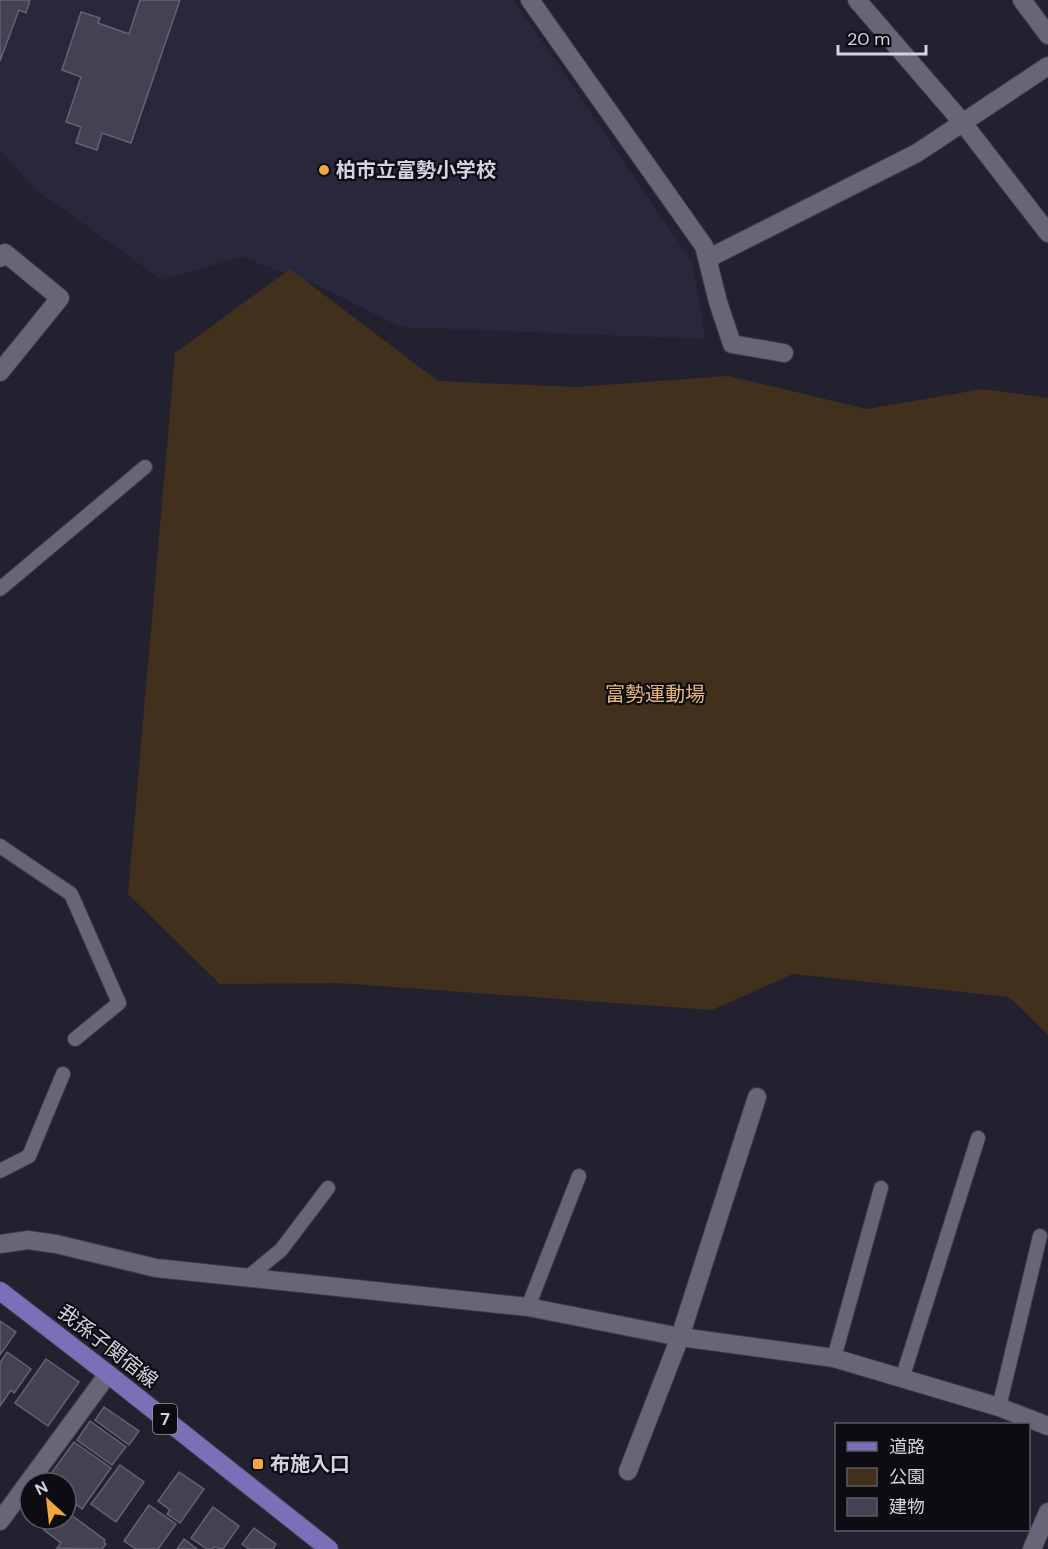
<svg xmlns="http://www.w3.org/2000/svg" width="1048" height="1549" font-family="'DM Sans','Noto Sans JP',sans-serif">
  <rect width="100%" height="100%" fill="#232130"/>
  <!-- built -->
  <path fill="#29273c" d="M 0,0 L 514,0 L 692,262 L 706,339 L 400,327 L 317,285 L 242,257 L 162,280 L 35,189 L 0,150 Z"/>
  <!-- green -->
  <path fill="#40301c" d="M 290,269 L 438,381 L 575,387 L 728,376 L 867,409 L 983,389 L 1048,398 L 1048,1035 L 1009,997 L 793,974 L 712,1010 L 338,983 L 220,984 L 128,894 L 175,353 Z"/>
  <!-- building -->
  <path fill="#434253" stroke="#636273" stroke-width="1.5" d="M 0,0 L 30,0 L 26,13 L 19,10 L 0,61 Z
    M 140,0 L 180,0 L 131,143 L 102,133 L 97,150 L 76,143 L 81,127 L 66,122 L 81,77 L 62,70 L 81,12 L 100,18 L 98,23 L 129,34 Z
    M 0,1321 L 16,1332 L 0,1355 Z
    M 7,1352 L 31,1369 L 14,1393 L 11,1390 L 0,1406 L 0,1363 Z
    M 46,1359 L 79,1382 L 48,1426 L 15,1403 Z
    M 104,1407 L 139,1431 L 129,1445 L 95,1420 Z
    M 90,1421 L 126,1447 L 112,1465 L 77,1440 Z
    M 74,1442 L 111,1468 L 82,1509 L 66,1497 L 66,1483 L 45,1482 Z
    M 120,1465 L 144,1482 L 116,1522 L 91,1504 Z
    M 179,1472 L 204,1489 L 180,1523 L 167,1514 L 170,1510 L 158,1501 Z
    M 149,1505 L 176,1524 L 158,1549 L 136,1549 L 124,1541 Z
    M 213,1507 L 239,1526 L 223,1549 L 214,1547 L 213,1549 L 207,1549 L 191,1538 Z
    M 66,1511 L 105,1540 L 104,1542 L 106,1544 L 102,1549 L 57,1548 L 61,1543 L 44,1530 L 52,1519 L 66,1519 Z
    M 254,1528 L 276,1544 L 273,1549 L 249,1549 L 242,1544 Z
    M 184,1539 L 197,1549 L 177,1549 Z"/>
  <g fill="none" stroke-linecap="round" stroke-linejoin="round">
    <defs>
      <path id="service" d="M 0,589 L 145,467
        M 0,846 L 71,894 L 119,1003 L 75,1039
        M 0,1171 L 29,1156 L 63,1074
        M 248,1277 L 281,1250 L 328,1188
        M 528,1307 L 579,1176
        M 834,1358 L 881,1188
        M 902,1379 L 978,1138
        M 999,1407 L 1040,1236"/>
      <path id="minor" d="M 530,0 L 704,246 L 718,302 L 732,344 L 784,353
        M 857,0 L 963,123 L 1048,233
        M 1022,0 L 1048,35
        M 0,258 L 5,253 L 60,298 L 0,372
        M 707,259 L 917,153 L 1048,66
        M 0,1244 L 28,1240 L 56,1244 L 156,1268 L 528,1307 L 680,1337 L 834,1358 L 999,1407 L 1048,1426
        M 628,1471 L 680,1337 L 757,1097
        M 0,1521 L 108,1374
        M 1032,1549 L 1048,1512"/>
      <path id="primary" d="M 0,1291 L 108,1374 L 329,1549"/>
    </defs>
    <!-- service casing -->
    <use href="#service" stroke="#3c3b47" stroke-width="16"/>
    <!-- minor casing -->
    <use href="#minor" stroke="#3c3b47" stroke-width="20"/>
    <!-- primary casing -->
    <use href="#primary" stroke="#3c3b47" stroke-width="20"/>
    <!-- service -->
    <use href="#service" stroke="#676677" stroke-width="14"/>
    <!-- minor -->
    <use href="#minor" stroke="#676677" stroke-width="18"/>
    <!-- primary -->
    <use href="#primary" stroke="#7a70b8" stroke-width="18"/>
  </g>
  <!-- markers -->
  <g fill="#f1a63f" stroke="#0c0c12" stroke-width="2">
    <circle cx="324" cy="170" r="6"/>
    <rect x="252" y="1458" width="12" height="12" rx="3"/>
  </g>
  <g text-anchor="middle" stroke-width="4.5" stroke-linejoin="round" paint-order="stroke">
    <!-- shield labels -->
    <rect fill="#0c0c12" stroke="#9797a0" stroke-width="1.5" x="153" y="1404" width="24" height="30" rx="4.5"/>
    <g font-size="18" font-weight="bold" fill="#d3d2dd">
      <text x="165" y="1425">7</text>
    </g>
    <!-- poi labels -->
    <g font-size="20" font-weight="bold" fill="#d3d2dd" stroke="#0c0c12" text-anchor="start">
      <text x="336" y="177">柏市立富勢小学校</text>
      <text x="270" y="1471">布施入口</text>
    </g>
    <!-- park labels -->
    <g font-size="20" fill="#e8b67a" stroke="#0c0c12">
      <text x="655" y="701">富勢運動場</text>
    </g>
    <!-- street labels -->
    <g font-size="20" fill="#d3d2dd" stroke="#0c0c12">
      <text transform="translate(108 1346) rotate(38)" y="7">我孫子関宿線</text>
    </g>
  </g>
  <!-- legend -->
  <rect x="835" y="1423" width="195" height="108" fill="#0c0c12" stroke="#5c5b63" stroke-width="1.5"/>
  <rect x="847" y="1442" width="30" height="9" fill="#7a70b8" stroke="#5c5b63" stroke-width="1.5"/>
  <text x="889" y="1453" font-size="18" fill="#d3d2dd">道路</text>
  <rect x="847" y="1468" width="30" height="18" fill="#40301c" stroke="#5c5b63" stroke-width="1.5"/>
  <text x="889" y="1483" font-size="18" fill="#d3d2dd">公園</text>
  <rect x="847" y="1498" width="30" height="18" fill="#434253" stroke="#5c5b63" stroke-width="1.5"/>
  <text x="889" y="1513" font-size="18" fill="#d3d2dd">建物</text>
  <!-- north arrow -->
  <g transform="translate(48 1501) rotate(333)"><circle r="28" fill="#0c0c12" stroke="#5c5b63" stroke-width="1.5"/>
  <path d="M0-4.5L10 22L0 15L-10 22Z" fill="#f1a63f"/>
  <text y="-9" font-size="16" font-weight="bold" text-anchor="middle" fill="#d3d2dd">N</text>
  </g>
  <!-- scale -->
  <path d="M838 45v9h88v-9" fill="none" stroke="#d3d2dd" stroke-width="3"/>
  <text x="847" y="45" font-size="18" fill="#d3d2dd" stroke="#0c0c12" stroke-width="4.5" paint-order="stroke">20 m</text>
</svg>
